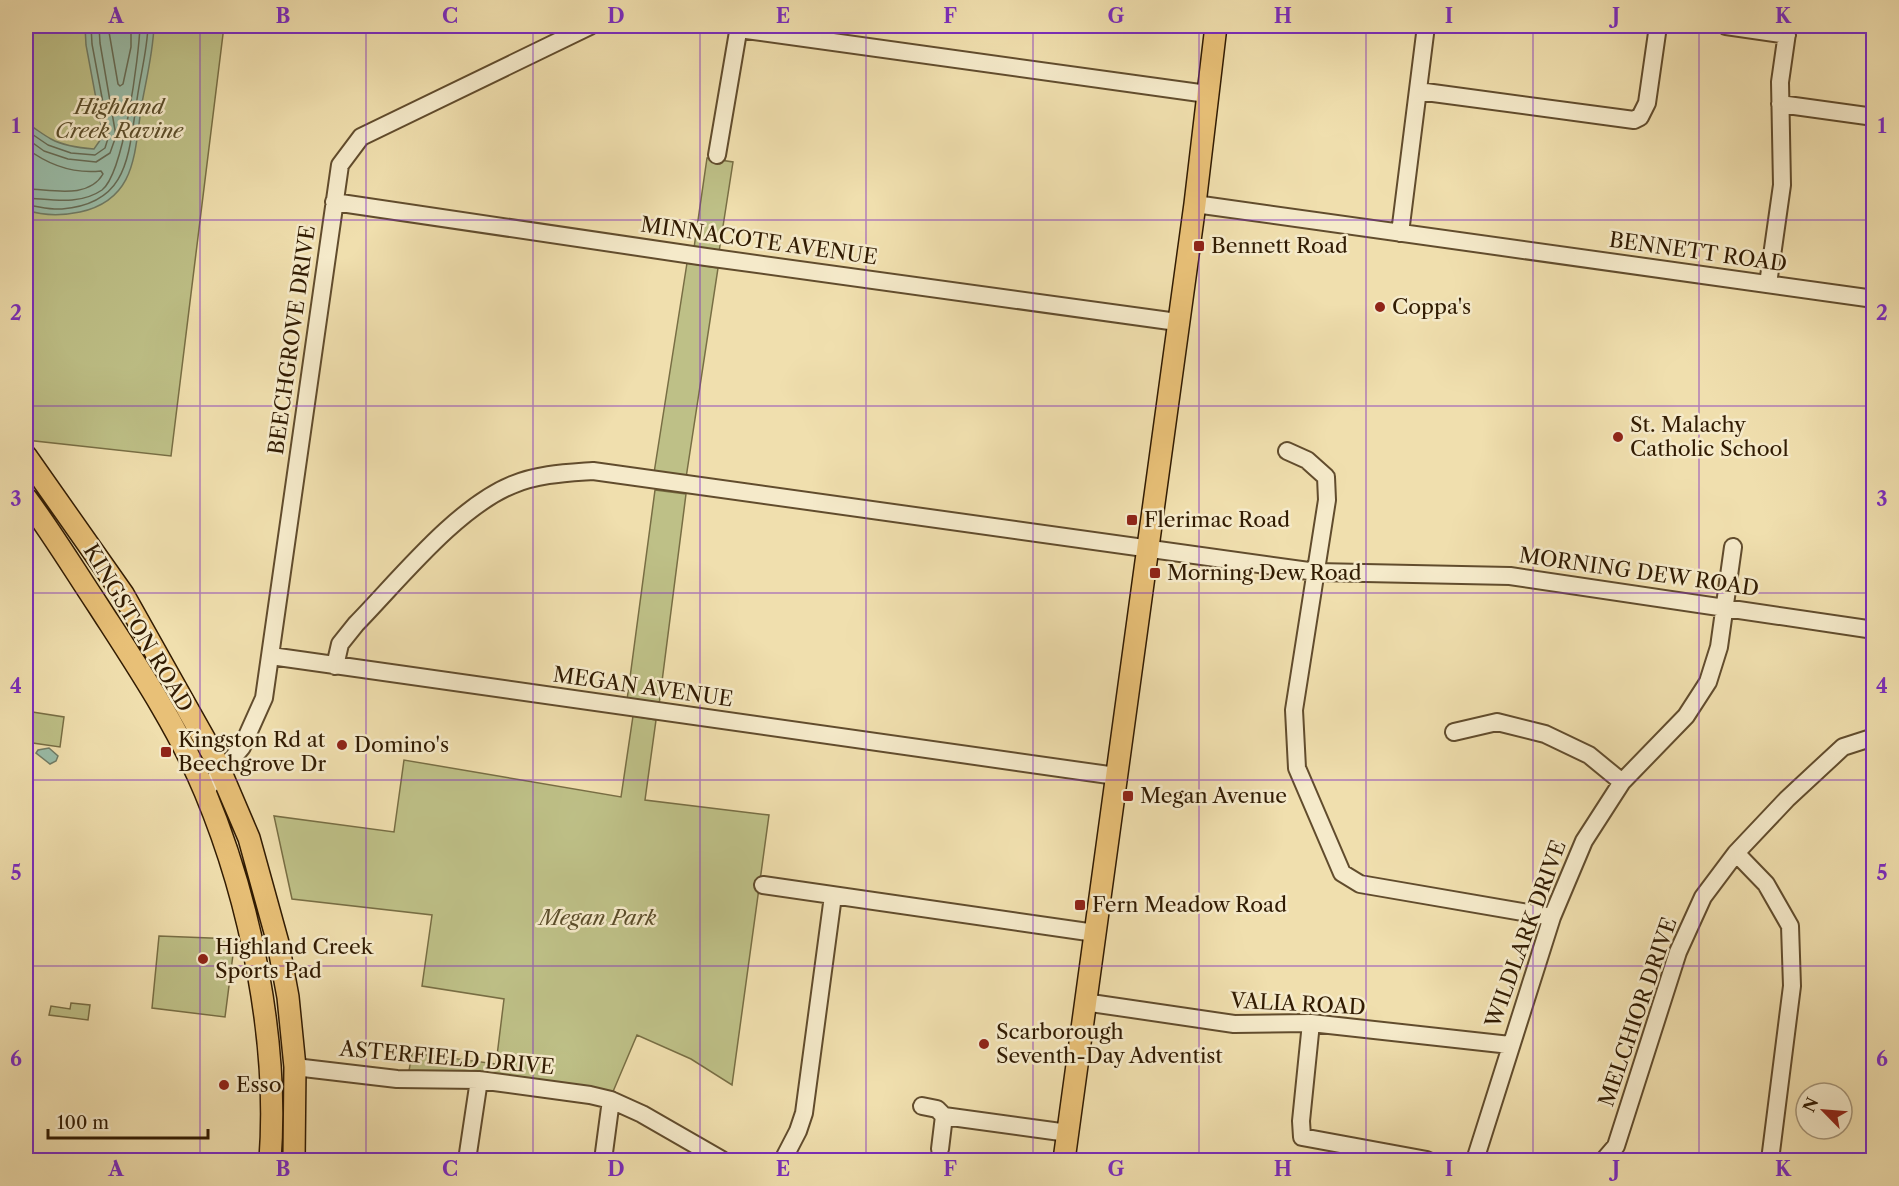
<svg xmlns="http://www.w3.org/2000/svg" width="1899" height="1186" font-family="'Libre Caslon Text',serif">
  <rect width="100%" height="100%" fill="#f0dfae"/>
  <filter id="stains"><feTurbulence type="fractalNoise" baseFrequency=".00333" numOctaves="4"/><feColorMatrix values="0 0 0 0 .2 0 0 0 0 .09 0 0 0 0 .02 0 0 0 .5 -.17"/></filter>
  <radialGradient id="worn" r=".72"><stop offset=".6" stop-color="#630" stop-opacity="0"/><stop offset="1" stop-color="#630" stop-opacity=".3"/></radialGradient>
  <!-- green -->
  <path fill="#bec087" stroke="#786e44" stroke-width="1.5" d="M 26,26 L 224,26 L 171,456 L 26,440 Z
    M 707,158 L 733,162 L 719,252 L 694,248 Z
    M 687,263 L 718,268 L 686,478 L 654,473 Z
    M 655,490 L 686,494 L 659,705 L 627,700 Z
    M 26,711 L 64,717 L 60,747 L 26,742 Z
    M 633,716 L 656,720 L 645,800 L 769,815 L 732,1085 L 691,1059 L 637,1035 L 612,1094 L 409,1071 L 412,1053 L 496,1064 L 504,999 L 422,986 L 432,915 L 292,899 L 274,816 L 394,832 L 404,760 L 621,797 Z
    M 159,936 L 235,939 L 225,1017 L 152,1008 Z
    M 71,1003 L 90,1005 L 88,1020 L 49,1015 L 51,1006 L 70,1009 Z"/>
  <!-- water -->
  <path fill="#9abda9" stroke="#707c66" stroke-width="1.5" d="M 85,26 L 154,26 C 153,52 147,76 142,103 C 134,151 138,199 80,212 C 61,216 44,216 26,210 L 26,123 C 35,128 42,134 51,139 C 64,146 80,148 94,149 L 103,136 L 86,45 Z
    M 49,748 L 58,756 L 56,761 L 50,764 L 36,753 L 38,750 Z"/>
  <g fill="none" stroke-linecap="round" stroke-linejoin="round">
    <!-- shore -->
    <path stroke="#666c56" stroke-width="1.5" d="M 108,26 L 118,84 L 120,86 L 123,84 L 131,47 L 131,26
      M 26,130 L 48,145 L 71,153 L 95,155 L 105,148 L 109,135 L 92,44 L 91,26
      M 26,138 L 44,151 L 68,159 L 96,162 L 110,153 L 116,136 L 100,43 L 99,26
      M 26,148 C 47,164 73,174 101,171 L 103,174 C 88,200 50,189 26,189
      M 26,198 C 50,199 79,206 102,190 C 124,173 139,55 140,26
      M 26,205 C 38,206 49,210 62,209 C 126,204 128,160 136,107 C 139,79 147,54 148,26"/>
    <defs>
      <path id="minor" d="M 1726,26 L 1787,35
        M 739,29 L 1207,94
        M 1418,91 L 1634,120 L 1640,117 L 1647,103 L 1658,26
        M 1780,104 L 1874,117
        M 717,155 L 739,26
        M 334,202 L 706,257 L 1177,322
        M 1195,204 L 1874,299
        M 1400,233 L 1426,26
        M 1768,284 L 1782,185 L 1780,82 L 1788,26
        M 1287,451 L 1307,460 L 1326,477 L 1327,500 L 1294,710 L 1297,768 L 1342,873 L 1360,884 L 1552,917
        M 271,656 L 1116,776
        M 335,666 L 340,644 L 356,624 C 399,580 456,508 512,485 C 538,474 566,473 593,471 L 1316,572 L 1510,576 L 1874,630
        M 1454,732 L 1497,722 L 1545,734 L 1589,755 L 1622,782
        M 205,791 L 242,747 L 264,698 L 340,165 L 361,137 L 590,26
        M 1736,853 L 1766,884 L 1790,926 L 1792,986 L 1770,1160
        M 763,885 L 1095,933
        M 1084,1002 L 1234,1024 L 1311,1023 L 1510,1045
        M 1311,1023 L 1301,1121 L 1302,1137 L 1427,1160
        M 295,1067 L 397,1079 L 479,1080 L 590,1095 L 611,1100 L 642,1114 L 722,1160
        M 922,1106 L 937,1109 L 944,1116 L 1068,1133
        M 940,1149 L 944,1116
        M 467,1160 L 479,1080
        M 603,1160 L 611,1100
        M 783,1160 L 798,1131 L 804,1113 L 833,896
        M 1475,1160 L 1552,917 L 1584,841 L 1622,782 L 1686,716 L 1708,682 L 1719,647 L 1733,547
        M 1604,1160 L 1616,1146 L 1678,952 L 1703,897 L 1736,853 L 1787,799 L 1843,747 L 1874,737"/>
      <path id="major" d="M 26,456 L 123,594 L 214,756 L 249,838 L 278,943 L 288,997 L 295,1067 L 294,1160
        M 26,498 C 52,533 75,571 99,607 C 137,666 178,727 205,792 C 251,902 279,1042 270,1160
        M 1064,1160 L 1195,204 L 1216,26"/>
    </defs>
    <!-- minor casing -->
    <use href="#minor" stroke="#614c2d" stroke-width="20"/>
    <!-- major casing -->
    <use href="#major" stroke="#311b02" stroke-width="24"/>
    <!-- minor -->
    <use href="#minor" stroke="#f5eaca" stroke-width="16"/>
    <!-- major -->
    <use href="#major" stroke="#e8c077" stroke-width="21"/>
  </g>
  <!-- grid -->
  <path fill="none" stroke="#7b2cbf" stroke-width="1.5" stroke-opacity="0.55" d="M 200,26 L 200,1160M 366,26 L 366,1160M 533,26 L 533,1160M 700,26 L 700,1160M 866,26 L 866,1160M 1033,26 L 1033,1160M 1199,26 L 1199,1160M 1366,26 L 1366,1160M 1533,26 L 1533,1160M 1699,26 L 1699,1160M 26,220 L 1874,220M 26,406 L 1874,406M 26,593 L 1874,593M 26,780 L 1874,780M 26,966 L 1874,966"/>
  <!-- markers -->
  <g fill="#8f2418" stroke="#f5eaca" stroke-width="2">
    <rect x="1193" y="240" width="12" height="12" rx="3"/>
    <circle cx="1380" cy="307" r="6"/>
    <circle cx="1618" cy="437" r="6"/>
    <rect x="1126" y="514" width="12" height="12" rx="3"/>
    <rect x="1149" y="567" width="12" height="12" rx="3"/>
    <circle cx="342" cy="745" r="6"/>
    <rect x="160" y="746" width="12" height="12" rx="3"/>
    <rect x="1122" y="790" width="12" height="12" rx="3"/>
    <rect x="1074" y="899" width="12" height="12" rx="3"/>
    <circle cx="203" cy="959" r="6"/>
    <circle cx="984" cy="1044" r="6"/>
    <circle cx="224" cy="1085" r="6"/>
  </g>
  <g text-anchor="middle" stroke-width="5" stroke-linejoin="round" paint-order="stroke">
    <!-- park labels -->
    <g font-size="21" font-style="italic" fill="#5b4d2a" stroke="#f5eaca">
      <text x="119" y="114">Highland<tspan x="119" dy="24">Creek Ravine</tspan></text>
      <text x="598" y="925">Megan Park</text>
    </g>
    <!-- street labels -->
    <g font-size="21" fill="#311b02" stroke="#f5eaca">
      <text transform="translate(759 241) rotate(8)" y="7">MINNACOTE AVENUE</text>
      <text transform="translate(1698 252) rotate(8)" y="7">BENNETT ROAD</text>
      <text transform="translate(292 340) rotate(-82)" y="7">BEECHGROVE DRIVE</text>
      <text transform="translate(1639 572) rotate(8)" y="7">MORNING DEW ROAD</text>
      <text transform="translate(138 628) rotate(59)" y="7">KINGSTON ROAD</text>
      <text transform="translate(643 687) rotate(8)" y="7">MEGAN AVENUE</text>
      <text transform="translate(1526 934) rotate(-70)" y="7">WILDLARK DRIVE</text>
      <text transform="translate(1298 1004) rotate(3)" y="7">VALIA ROAD</text>
      <text transform="translate(1638 1012) rotate(-71)" y="7">MELCHIOR DRIVE</text>
      <text transform="translate(447 1058) rotate(5)" y="7">ASTERFIELD DRIVE</text>
    </g>
    <!-- poi labels -->
    <g font-size="21" fill="#311b02" stroke="#f5eaca" text-anchor="start">
      <text x="1211" y="253">Bennett Road</text>
      <text x="1392" y="314">Coppa's</text>
      <text x="1630" y="432">St. Malachy<tspan x="1630" dy="24">Catholic School</tspan></text>
      <text x="1144" y="527">Flerimac Road</text>
      <text x="1167" y="580">Morning Dew Road</text>
      <text x="178" y="747">Kingston Rd at<tspan x="178" dy="24">Beechgrove Dr</tspan></text>
      <text x="354" y="752">Domino's</text>
      <text x="1140" y="803">Megan Avenue</text>
      <text x="1092" y="912">Fern Meadow Road</text>
      <text x="215" y="954">Highland Creek<tspan x="215" dy="24">Sports Pad</tspan></text>
      <text x="996" y="1039">Scarborough<tspan x="996" dy="24">Seventh-Day Adventist</tspan></text>
      <text x="236" y="1092">Esso</text>
    </g>
  </g>
  <!-- margin -->
  <rect width="1899" height="1186" fill="none" stroke="#f0dfae" stroke-width="66"/>
  <!-- north arrow -->
  <g transform="translate(1824 1111) rotate(295)"><circle r="28" fill="#f5eaca" stroke="#a7977a" stroke-width="1.5"/>
  <path d="M0-4.5L10 22L0 15L-10 22Z" fill="#8f2418"/>
  <text y="-9" font-size="16" font-weight="bold" text-anchor="middle" fill="#311b02">N</text>
  </g>
  <!-- scale -->
  <path d="M48 1129v9h160v-9" fill="none" stroke="#311b02" stroke-width="3"/>
  <text x="57" y="1129" font-size="18" fill="#311b02" stroke="#f5eaca" stroke-width="4.5" paint-order="stroke">100 m</text>
  <rect x="33" y="33" width="1833" height="1120" fill="none" stroke="#7b2cbf" stroke-width="2"/>
  <g font-size="20" text-anchor="middle" font-weight="bold" fill="#7b2cbf">
    <text x="116" y="23">A</text>
    <text x="283" y="23">B</text>
    <text x="450" y="23">C</text>
    <text x="616" y="23">D</text>
    <text x="783" y="23">E</text>
    <text x="950" y="23">F</text>
    <text x="1116" y="23">G</text>
    <text x="1283" y="23">H</text>
    <text x="1449" y="23">I</text>
    <text x="1616" y="23">J</text>
    <text x="1783" y="23">K</text>
    <text x="16" y="133">1</text>
    <text x="1882" y="133">1</text>
    <text x="16" y="320">2</text>
    <text x="1882" y="320">2</text>
    <text x="16" y="506">3</text>
    <text x="1882" y="506">3</text>
    <text x="16" y="693">4</text>
    <text x="1882" y="693">4</text>
    <text x="16" y="880">5</text>
    <text x="1882" y="880">5</text>
    <text x="16" y="1066">6</text>
    <text x="1882" y="1066">6</text>
    <text x="116" y="1176">A</text>
    <text x="283" y="1176">B</text>
    <text x="450" y="1176">C</text>
    <text x="616" y="1176">D</text>
    <text x="783" y="1176">E</text>
    <text x="950" y="1176">F</text>
    <text x="1116" y="1176">G</text>
    <text x="1283" y="1176">H</text>
    <text x="1449" y="1176">I</text>
    <text x="1616" y="1176">J</text>
    <text x="1783" y="1176">K</text>
  </g>
  <rect width="100%" height="100%" filter="url(#stains)"/>
  <rect width="100%" height="100%" fill="url(#worn)"/>
</svg>
